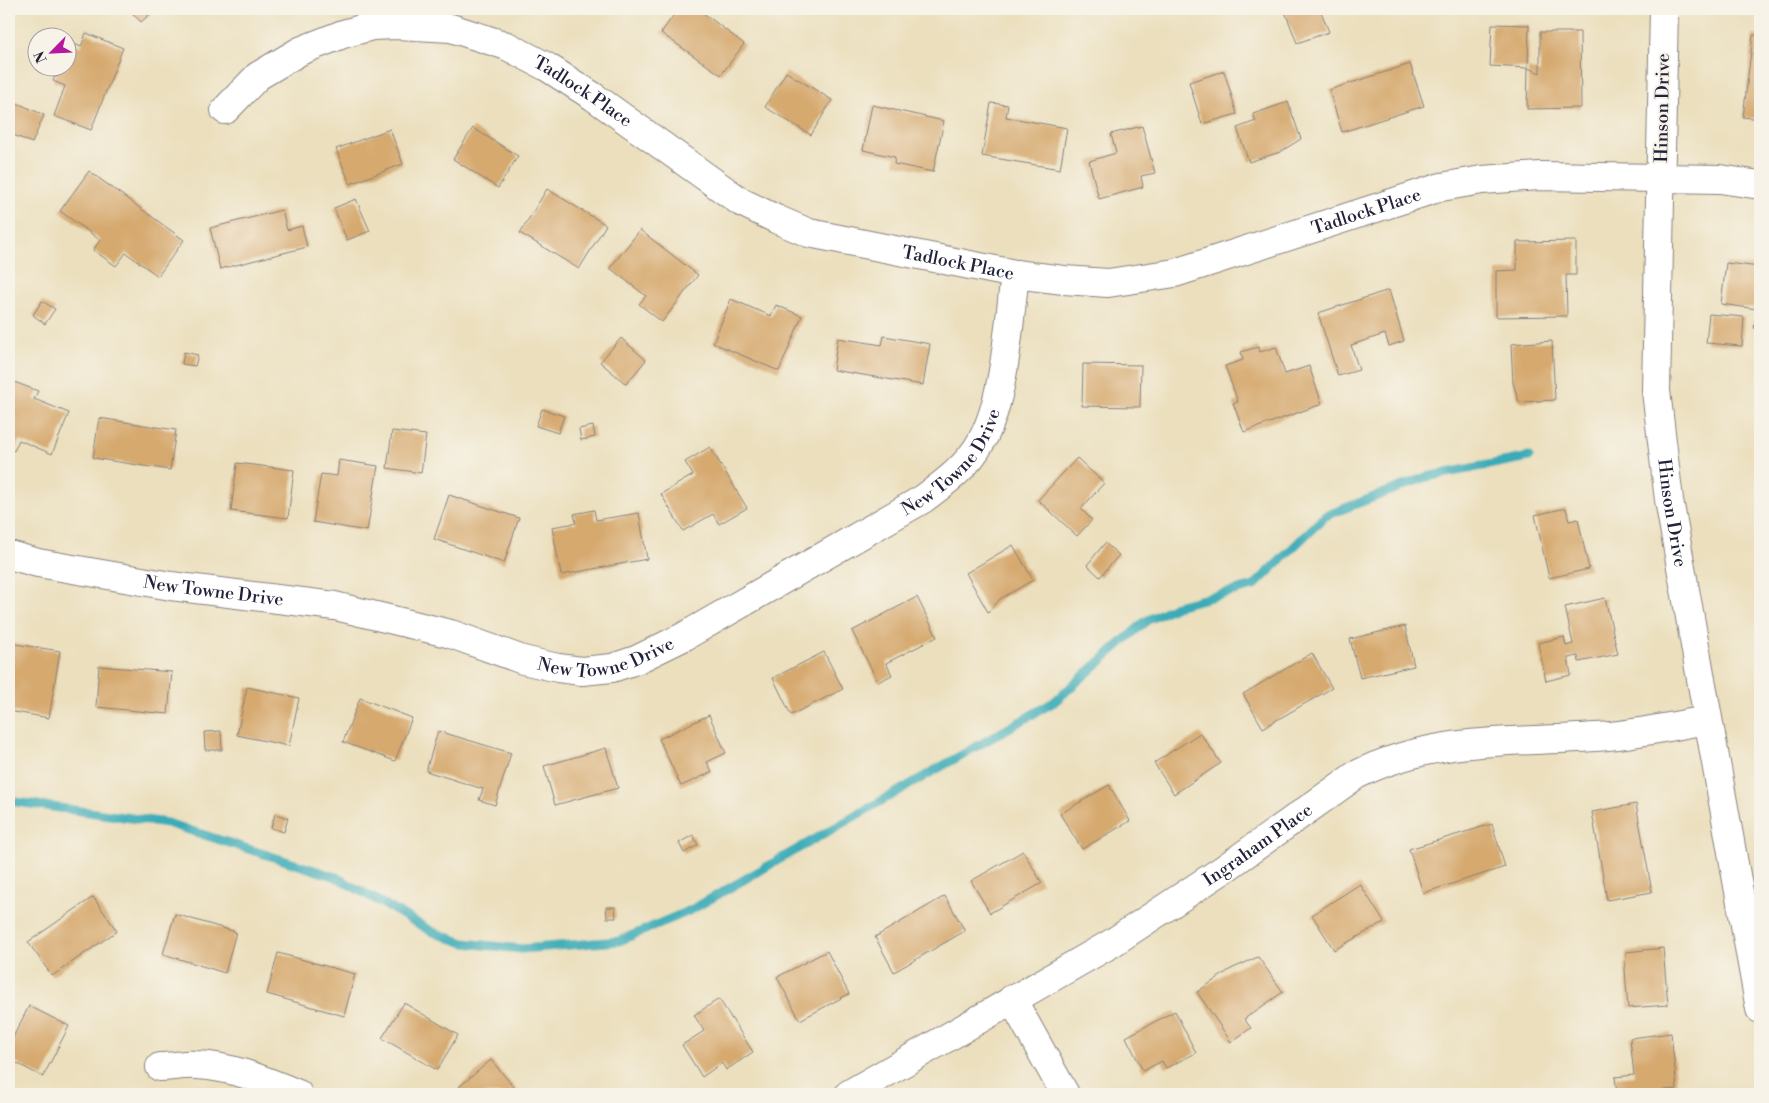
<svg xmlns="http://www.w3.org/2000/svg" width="1769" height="1103" font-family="'Libre Bodoni',serif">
  <rect width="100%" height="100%" fill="#f7f3e8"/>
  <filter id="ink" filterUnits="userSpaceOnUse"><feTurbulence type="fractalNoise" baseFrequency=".02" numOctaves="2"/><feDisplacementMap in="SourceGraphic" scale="10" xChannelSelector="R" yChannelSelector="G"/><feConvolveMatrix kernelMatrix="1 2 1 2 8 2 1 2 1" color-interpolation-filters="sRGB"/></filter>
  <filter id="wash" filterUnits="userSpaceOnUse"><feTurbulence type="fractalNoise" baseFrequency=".0096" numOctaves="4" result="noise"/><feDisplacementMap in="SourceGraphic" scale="20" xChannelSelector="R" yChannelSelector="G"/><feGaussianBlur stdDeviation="1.12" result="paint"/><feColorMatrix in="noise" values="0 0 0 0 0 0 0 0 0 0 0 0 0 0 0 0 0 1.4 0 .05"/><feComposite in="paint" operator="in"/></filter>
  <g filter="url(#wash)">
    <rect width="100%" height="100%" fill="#ebdfbd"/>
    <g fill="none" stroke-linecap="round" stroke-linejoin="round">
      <!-- stream -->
      <path stroke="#3aabb7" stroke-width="9" d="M 9,801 L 167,823 L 336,877 L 433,932 L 464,943 L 521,949 L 619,941 L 691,910 L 1054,702 L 1146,621 L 1176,606 L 1254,586 L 1325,516 L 1426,477 L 1529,457"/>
    </g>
    <g id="blocks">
      <!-- building -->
      <path fill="#d6a96e" d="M 129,9 L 156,9 L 141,22 Z
        M 678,9 L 698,9 L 744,44 L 721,75 L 661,33 Z
        M 1284,9 L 1320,9 L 1329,32 L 1297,43 Z
        M 1492,24 L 1529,25 L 1528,68 L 1490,66 Z
        M 1540,32 L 1580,32 L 1581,108 L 1527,109 L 1528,68 L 1540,73 Z
        M 86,33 L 123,48 L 91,130 L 54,116 L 65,86 L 53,81 L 58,68 L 68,68 L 68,41 L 81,47 Z
        M 1753,35 L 1760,36 L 1760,119 L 1743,117 Z
        M 1410,64 L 1424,106 L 1342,132 L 1329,90 Z
        M 1224,71 L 1237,114 L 1202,124 L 1189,82 Z
        M 786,72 L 832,100 L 811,135 L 765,107 Z
        M 15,102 L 44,115 L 32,143 L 9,133 L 9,117 Z
        M 1288,102 L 1301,139 L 1280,152 L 1249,162 L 1237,128 L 1256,121 L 1253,114 Z
        M 991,103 L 1008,105 L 1006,117 L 1067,128 L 1060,169 L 982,156 Z
        M 872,105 L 944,121 L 933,172 L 894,164 L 895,157 L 863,150 Z
        M 1142,126 L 1155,173 L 1141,176 L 1143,187 L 1099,199 L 1089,161 L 1116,153 L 1111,134 Z
        M 473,128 L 518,156 L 498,188 L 453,159 Z
        M 390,129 L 403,164 L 350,184 L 336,149 Z
        M 89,171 L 184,240 L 158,276 L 126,253 L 116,266 L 93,250 L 100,240 L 60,211 Z
        M 547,189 L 606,225 L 579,269 L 520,233 Z
        M 356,199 L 370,231 L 347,240 L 334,208 Z
        M 282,210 L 287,230 L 302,226 L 307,247 L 220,269 L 210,228 Z
        M 640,230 L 698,275 L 662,322 L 639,304 L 646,296 L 610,268 Z
        M 1576,241 L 1576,275 L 1566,275 L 1567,316 L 1496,317 L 1496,271 L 1517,270 L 1517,242 Z
        M 1726,263 L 1760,267 L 1760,329 L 1754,328 L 1757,309 L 1721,304 Z
        M 1389,290 L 1404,341 L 1389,346 L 1385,334 L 1351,345 L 1359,370 L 1338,376 L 1318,313 Z
        M 731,299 L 771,316 L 776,305 L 802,316 L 779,371 L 713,343 Z
        M 42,301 L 55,309 L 45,324 L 33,315 Z
        M 1709,314 L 1744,317 L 1742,346 L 1706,343 Z
        M 884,336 L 930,344 L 923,385 L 833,370 L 838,338 L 882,345 Z
        M 621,338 L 646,360 L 626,384 L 600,362 Z
        M 1552,341 L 1555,400 L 1519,402 L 1513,383 L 1511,344 Z
        M 1258,347 L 1260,352 L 1276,347 L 1285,374 L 1309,366 L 1322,404 L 1244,432 L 1233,403 L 1238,402 L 1225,366 L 1243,360 L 1241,352 Z
        M 184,352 L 198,355 L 195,366 L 182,364 Z
        M 1083,364 L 1141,365 L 1140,407 L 1082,406 Z
        M 9,380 L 38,391 L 34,399 L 69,413 L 52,454 L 19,440 L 14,451 L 9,448 Z
        M 542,409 L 564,416 L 558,433 L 536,426 Z
        M 99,418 L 176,430 L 170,470 L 93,458 Z
        M 593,426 L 595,437 L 581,440 L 579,429 Z
        M 392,431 L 426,435 L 421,473 L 387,468 Z
        M 710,447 L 747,508 L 719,524 L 713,514 L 683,531 L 661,494 L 693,475 L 685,462 Z
        M 1077,458 L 1104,483 L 1081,509 L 1092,520 L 1077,536 L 1038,500 Z
        M 339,460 L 378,466 L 367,531 L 313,522 L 321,474 L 337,476 Z
        M 237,463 L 294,470 L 288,518 L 231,511 Z
        M 449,495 L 519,518 L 504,563 L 434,539 Z
        M 1566,508 L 1569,521 L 1578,519 L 1589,569 L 1549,578 L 1535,515 Z
        M 594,510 L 596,520 L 639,513 L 647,559 L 561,575 L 552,527 L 576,523 L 574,514 Z
        M 1105,543 L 1119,555 L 1100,577 L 1087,565 Z
        M 1013,545 L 1033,580 L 1000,599 L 988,612 L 966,573 Z
        M 917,597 L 937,637 L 886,663 L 892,675 L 878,682 L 852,631 Z
        M 1605,598 L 1618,654 L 1579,662 L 1578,656 L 1568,658 L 1571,675 L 1546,681 L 1538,643 L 1564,637 L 1566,646 L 1573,644 L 1565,607 Z
        M 1405,626 L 1414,666 L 1360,678 L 1350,639 Z
        M 9,643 L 60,651 L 49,718 L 9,711 L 11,692 L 9,692 Z
        M 824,652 L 843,689 L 791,715 L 773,678 Z
        M 1312,653 L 1332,688 L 1263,728 L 1243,694 Z
        M 99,666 L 172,672 L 168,714 L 96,707 Z
        M 247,687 L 299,698 L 289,746 L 237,735 Z
        M 360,698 L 412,718 L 395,761 L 343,742 Z
        M 709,715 L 726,753 L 707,762 L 712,772 L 681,786 L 659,739 Z
        M 221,731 L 222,750 L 205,750 L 204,732 Z
        M 438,731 L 511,753 L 495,805 L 479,800 L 483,789 L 426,771 Z
        M 1200,733 L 1221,763 L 1174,794 L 1154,763 Z
        M 606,748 L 618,788 L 555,805 L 544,766 Z
        M 1109,785 L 1130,821 L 1082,849 L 1060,814 Z
        M 1636,804 L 1652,892 L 1607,900 L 1592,812 Z
        M 275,814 L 288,818 L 284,832 L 271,828 Z
        M 1492,824 L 1505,867 L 1423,893 L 1409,849 Z
        M 693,835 L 698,845 L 684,853 L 679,843 Z
        M 1023,851 L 1042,883 L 990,913 L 971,881 Z
        M 1360,884 L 1384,922 L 1334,950 L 1312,915 Z
        M 945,896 L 965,931 L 894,972 L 875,937 Z
        M 93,897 L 117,931 L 52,976 L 28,942 Z
        M 606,907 L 615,907 L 616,918 L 607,918 Z
        M 175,914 L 236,932 L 225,973 L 163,954 Z
        M 1663,948 L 1668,1005 L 1628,1008 L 1625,970 L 1626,952 Z
        M 827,951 L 849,994 L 800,1020 L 777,977 Z
        M 278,953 L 355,974 L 344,1016 L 267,994 Z
        M 1258,957 L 1283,992 L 1244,1019 L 1251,1028 L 1231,1042 L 1197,992 L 1231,969 Z
        M 719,999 L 753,1052 L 726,1070 L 722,1063 L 702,1077 L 682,1045 L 704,1031 L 694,1015 Z
        M 404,1003 L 458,1035 L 437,1070 L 382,1038 Z
        M 29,1006 L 69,1026 L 43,1077 L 9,1059 L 9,1045 Z
        M 1175,1011 L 1196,1053 L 1166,1068 L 1162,1061 L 1143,1071 L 1126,1037 Z
        M 1671,1033 L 1677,1089 L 1617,1094 L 1615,1077 L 1634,1075 L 1630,1038 Z
        M 491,1060 L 520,1094 L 465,1094 L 459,1087 Z"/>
    </g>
  </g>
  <g filter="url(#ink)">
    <use href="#blocks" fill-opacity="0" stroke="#86807c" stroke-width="1"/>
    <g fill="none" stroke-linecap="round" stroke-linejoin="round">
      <defs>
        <g id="minor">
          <path id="s1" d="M 1664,9 L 1656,391 L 1669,500 L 1760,1009"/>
          <path id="s2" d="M 225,110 L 258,76 L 300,51 L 343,34 L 372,26 L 397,25 L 451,28 L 507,46 L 547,67 L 594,97 L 741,202 L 776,219 L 809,233 L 1015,274 L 1064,280 L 1108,283 L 1175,273 L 1441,187 L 1482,180 L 1540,176 L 1720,179 L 1760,185"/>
          <path id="s3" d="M 9,555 L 38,563 L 171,586 L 335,606 L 451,634 L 523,660 L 558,668 L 582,671 L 612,668 L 636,660 L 685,636 L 923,499 C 946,482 969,465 982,440 C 1005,398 1009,322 1015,274"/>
          <path d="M 1012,999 L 1065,1094"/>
          <path d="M 160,1067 C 172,1067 184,1064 196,1065 C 231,1066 266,1081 298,1094"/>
          <path id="s4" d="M 849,1094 L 1112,943 L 1224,869 L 1356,775 C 1433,736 1511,743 1595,737 C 1633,735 1671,726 1708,720"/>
        </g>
      </defs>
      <!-- minor casing -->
      <use href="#minor" stroke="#86807c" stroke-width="30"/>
      <!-- minor -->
      <use href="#minor" stroke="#fff" stroke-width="28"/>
    </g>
  </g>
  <g text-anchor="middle" stroke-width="4" stroke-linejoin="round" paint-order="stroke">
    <!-- street labels -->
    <g font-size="18" fill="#22223b" stroke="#f7f3e8">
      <text dy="6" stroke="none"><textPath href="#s2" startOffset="399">Tadlock Place</textPath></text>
      <text transform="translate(1662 108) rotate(-89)" y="6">Hinson Drive</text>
      <text dy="6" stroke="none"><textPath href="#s2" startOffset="1239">Tadlock Place</textPath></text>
      <text dy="6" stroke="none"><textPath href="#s2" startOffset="819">Tadlock Place</textPath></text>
      <text dy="6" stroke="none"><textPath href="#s3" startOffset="1018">New Towne Drive</textPath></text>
      <text dy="6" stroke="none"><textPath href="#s1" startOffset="505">Hinson Drive</textPath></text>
      <text dy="6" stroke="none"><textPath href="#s3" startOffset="208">New Towne Drive</textPath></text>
      <text dy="6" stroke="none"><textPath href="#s3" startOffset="612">New Towne Drive</textPath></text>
      <text dy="6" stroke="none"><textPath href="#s4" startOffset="479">Ingraham Place</textPath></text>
    </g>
  </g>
  <!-- margin -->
  <rect width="1769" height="1103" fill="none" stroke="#f7f3e8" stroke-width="30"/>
  <!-- north arrow -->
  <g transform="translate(52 52) rotate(246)"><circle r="24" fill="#f7f3e8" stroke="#a29fa3"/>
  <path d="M0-4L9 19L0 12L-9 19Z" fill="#b5179e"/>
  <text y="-8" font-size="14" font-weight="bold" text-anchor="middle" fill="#22223b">N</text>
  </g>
</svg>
